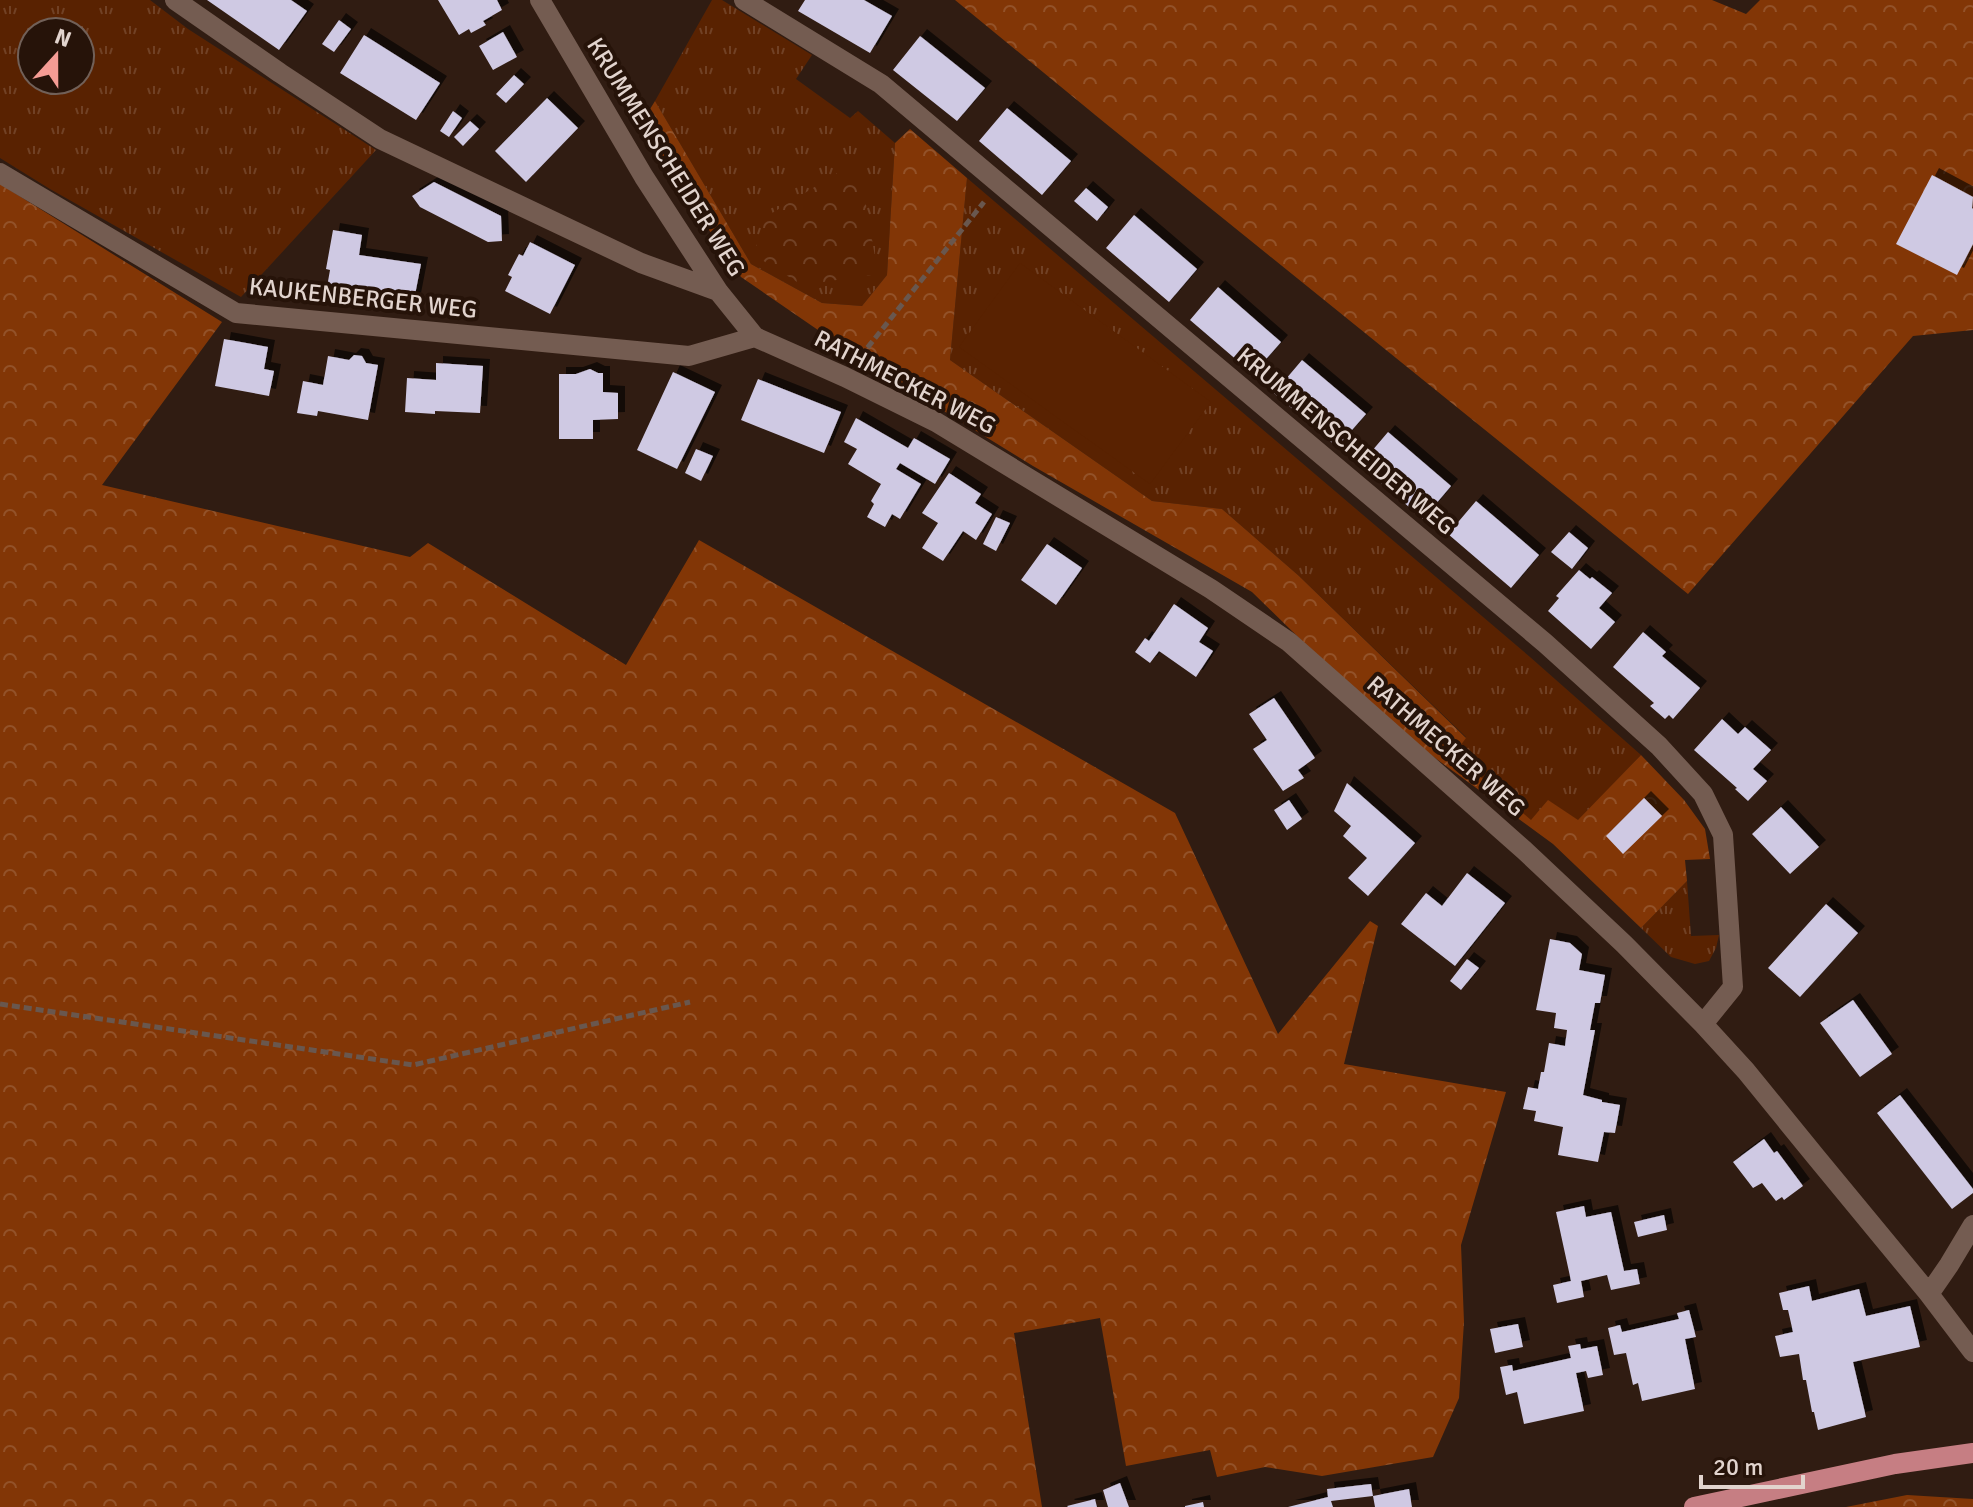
<svg xmlns="http://www.w3.org/2000/svg" width="1973" height="1507" font-family="Signika,sans-serif">
  <defs>
    <pattern id="grass-tufts" width="24" height="20" patternUnits="userSpaceOnUse" patternTransform="scale(2)"><rect width="24" height="20" fill="#592201"/><path d="M3 7l-1-3M5 7V3M7 7l1-3M15 17l-1-3M17 17v-4M19 17l1-3" fill="none" stroke="#714125"/></pattern>
    <pattern id="forest-crowns" width="20" height="18" patternUnits="userSpaceOnUse" patternTransform="scale(2)"><rect width="20" height="18" fill="#823606"/><path d="M2 6a3 3 0 1 1 6 0M12 15a3 3 0 1 1 6 0" fill="none" stroke="#935229"/></pattern>
    <pattern id="park-crowns" width="20" height="18" patternUnits="userSpaceOnUse" patternTransform="scale(2)"><rect width="20" height="18" fill="#592201"/><path d="M2 6a3 3 0 1 1 6 0M12 15a3 3 0 1 1 6 0" fill="none" stroke="#714125"/></pattern>
    <filter id="shadow"><feDropShadow dx="7" dy="-7" stdDeviation="0" flood-color="#0009"/></filter>
  </defs>
  <rect width="100%" height="100%" fill="#301c12"/>
  <!-- grass -->
  <path fill="url(#grass-tufts)" fill-rule="evenodd" d="M 0,0 L 150,0 L 188,29 L 376,150 L 241,297 L 50,189 L 0,158 ZM 32,32 L 80,32 L 80,80 L 32,80 Z
    M 712,0 L 722,0 L 812,55 L 796,79 L 850,118 L 858,111 L 895,143 L 887,275 L 862,306 L 822,303 L 751,264 L 655,101 Z
    M 967,178 L 1530,657 L 1641,755 L 1578,821 L 1531,821 L 1453,753 L 1466,737 L 1299,576 L 1222,509 L 1152,501 L 950,360 Z
    M 1687,881 L 1691,936 L 1719,935 L 1716,948 L 1709,961 L 1695,964 L 1671,957 L 1641,928 Z"/>
  <!-- forest -->
  <path fill="url(#forest-crowns)" d="M 955,0 L 1712,0 L 1746,14 L 1760,0 L 1973,0 L 1973,330 L 1913,336 L 1688,594 L 1105,123 Z
    M 655,101 L 751,264 L 822,303 L 862,306 L 887,275 L 895,143 L 910,129 L 967,178 L 950,360 L 1152,501 L 1222,509 L 1299,576 L 1466,738 L 1454,754 L 1531,820 L 1548,800 L 1578,820 L 1641,755 L 1684,800 L 1705,829 L 1710,859 L 1685,860 L 1687,881 L 1641,928 L 1553,844 L 1383,720 L 1252,592 L 1033,466 L 866,363 L 741,277 L 639,127 Z
    M 0,184 L 222,322 L 102,485 L 410,557 L 428,543 L 626,665 L 699,540 L 1175,813 L 1278,1034 L 1370,921 L 1378,926 L 1344,1064 L 1506,1092 L 1461,1245 L 1464,1322 L 1459,1398 L 1433,1457 L 1322,1476 L 1265,1467 L 1217,1477 L 1210,1450 L 1126,1466 L 1100,1318 L 1014,1333 L 1042,1507 L 0,1507 Z
    M 1907,1495 L 1973,1499 L 1973,1507 L 1846,1507 Z"/>
  <!-- park -->
  <path fill="url(#park-crowns)" d="M 839,172 L 864,193 L 878,274 L 802,285 L 754,255 L 764,218 Z"/>
  <!-- pitch -->
  <path fill="#592201" d="M 1020,263 L 1211,402 L 1150,484 L 959,347 Z"/>
  <!-- building -->
  <path fill="#cfc9e3" filter="url(#shadow)" d="M 207,0 L 291,0 L 307,11 L 279,50 Z
    M 438,0 L 497,0 L 502,10 L 483,21 L 486,25 L 471,33 L 469,29 L 459,35 Z
    M 805,0 L 864,0 L 892,16 L 870,53 L 798,11 Z
    M 339,20 L 351,29 L 334,52 L 322,44 Z
    M 503,32 L 517,57 L 493,70 L 479,46 Z
    M 364,35 L 440,83 L 416,120 L 340,73 Z
    M 920,36 L 985,88 L 957,121 L 893,70 Z
    M 514,75 L 524,84 L 506,103 L 496,94 Z
    M 547,98 L 578,128 L 526,182 L 495,151 Z
    M 1007,108 L 1071,161 L 1042,195 L 979,141 Z
    M 453,111 L 462,118 L 449,137 L 440,131 Z
    M 470,121 L 479,129 L 463,146 L 454,137 Z
    M 1932,175 L 1973,197 L 1972,208 L 1973,209 L 1973,244 L 1957,275 L 1896,244 Z
    M 434,182 L 501,216 L 502,241 L 488,242 L 420,207 L 412,196 Z
    M 1086,188 L 1108,207 L 1097,221 L 1074,201 Z
    M 1134,215 L 1197,269 L 1169,302 L 1106,248 Z
    M 333,230 L 362,235 L 359,255 L 421,264 L 414,300 L 327,287 L 330,270 L 326,269 Z
    M 530,242 L 575,265 L 550,314 L 505,291 L 512,277 L 508,275 L 519,254 L 523,256 Z
    M 1218,287 L 1281,342 L 1253,374 L 1190,320 Z
    M 224,339 L 268,347 L 264,369 L 274,371 L 269,396 L 215,386 Z
    M 354,355 L 362,356 L 366,363 L 378,365 L 368,420 L 318,411 L 317,416 L 297,413 L 303,381 L 323,385 L 328,356 L 349,360 Z
    M 1302,360 L 1366,414 L 1337,447 L 1274,393 Z
    M 436,363 L 483,366 L 480,413 L 435,411 L 435,414 L 405,412 L 407,378 L 436,380 Z
    M 590,369 L 598,373 L 603,373 L 603,392 L 618,393 L 618,419 L 593,420 L 593,439 L 559,439 L 559,374 L 576,374 Z
    M 673,372 L 715,392 L 677,469 L 637,450 Z
    M 758,379 L 841,412 L 824,453 L 741,420 Z
    M 856,418 L 908,448 L 914,438 L 950,459 L 935,484 L 900,463 L 896,469 L 921,484 L 900,519 L 892,514 L 885,527 L 867,517 L 874,504 L 871,501 L 881,484 L 848,464 L 857,449 L 844,442 Z
    M 1388,432 L 1451,486 L 1423,519 L 1360,465 Z
    M 696,449 L 713,456 L 701,481 L 685,473 Z
    M 949,473 L 981,494 L 975,503 L 992,514 L 976,540 L 963,531 L 943,561 L 922,548 L 938,523 L 922,513 Z
    M 1476,501 L 1539,555 L 1511,588 L 1448,534 Z
    M 996,517 L 1010,523 L 996,551 L 983,544 Z
    M 1569,532 L 1588,548 L 1572,569 L 1551,552 Z
    M 1047,544 L 1082,568 L 1056,605 L 1021,580 Z
    M 1579,570 L 1590,579 L 1592,577 L 1612,593 L 1599,608 L 1615,622 L 1591,649 L 1548,611 L 1559,598 L 1556,596 Z
    M 1174,604 L 1208,628 L 1199,642 L 1213,651 L 1196,677 L 1159,651 L 1150,663 L 1135,652 L 1145,638 L 1149,641 Z
    M 1643,632 L 1666,652 L 1662,656 L 1700,688 L 1673,719 L 1669,715 L 1665,719 L 1650,706 L 1654,703 L 1613,667 Z
    M 1274,698 L 1315,758 L 1298,770 L 1304,778 L 1283,791 L 1253,749 L 1267,740 L 1249,714 Z
    M 1722,719 L 1738,734 L 1745,727 L 1771,750 L 1753,769 L 1767,781 L 1748,801 L 1735,789 L 1737,788 L 1694,750 Z
    M 1347,783 L 1415,843 L 1368,896 L 1348,878 L 1367,858 L 1343,836 L 1351,826 L 1334,811 Z
    M 1644,798 L 1662,816 L 1623,854 L 1606,836 Z
    M 1289,800 L 1302,819 L 1287,830 L 1274,810 Z
    M 1781,807 L 1819,847 L 1790,874 L 1752,834 Z
    M 1467,873 L 1505,903 L 1455,966 L 1401,924 L 1426,893 L 1442,906 Z
    M 1826,904 L 1858,933 L 1800,997 L 1768,968 Z
    M 1550,939 L 1570,943 L 1582,954 L 1579,970 L 1605,975 L 1600,1003 L 1595,1003 L 1590,1030 L 1595,1030 L 1583,1095 L 1602,1100 L 1602,1102 L 1620,1105 L 1615,1133 L 1604,1132 L 1598,1162 L 1558,1155 L 1563,1127 L 1534,1121 L 1536,1111 L 1523,1109 L 1528,1087 L 1538,1089 L 1541,1072 L 1544,1072 L 1549,1043 L 1565,1046 L 1567,1030 L 1554,1028 L 1556,1013 L 1536,1010 Z
    M 1467,959 L 1479,968 L 1461,990 L 1450,981 Z
    M 1853,1000 L 1892,1054 L 1860,1077 L 1820,1023 Z
    M 1900,1095 L 1973,1189 L 1973,1193 L 1952,1209 L 1877,1113 Z
    M 1764,1139 L 1774,1153 L 1777,1151 L 1803,1186 L 1784,1200 L 1782,1197 L 1776,1201 L 1762,1183 L 1753,1188 L 1733,1162 Z
    M 1584,1206 L 1586,1217 L 1611,1212 L 1624,1271 L 1637,1269 L 1640,1284 L 1611,1290 L 1607,1275 L 1581,1281 L 1584,1297 L 1557,1303 L 1553,1285 L 1571,1281 L 1556,1212 Z
    M 1664,1215 L 1667,1230 L 1638,1237 L 1634,1222 Z
    M 1809,1286 L 1812,1301 L 1859,1289 L 1866,1316 L 1910,1306 L 1920,1347 L 1853,1362 L 1866,1417 L 1818,1430 L 1814,1412 L 1812,1412 L 1806,1380 L 1803,1380 L 1799,1354 L 1780,1357 L 1775,1336 L 1793,1332 L 1788,1310 L 1783,1310 L 1779,1293 Z
    M 1689,1310 L 1696,1337 L 1685,1339 L 1695,1389 L 1642,1401 L 1638,1383 L 1633,1385 L 1626,1353 L 1614,1355 L 1608,1328 L 1620,1325 L 1622,1332 L 1679,1319 L 1677,1313 Z
    M 1518,1324 L 1523,1347 L 1495,1353 L 1490,1329 Z
    M 1580,1344 L 1581,1349 L 1597,1346 L 1603,1375 L 1588,1378 L 1586,1371 L 1576,1373 L 1584,1411 L 1524,1424 L 1517,1392 L 1506,1395 L 1500,1367 L 1512,1365 L 1513,1371 L 1571,1358 L 1568,1346 Z
    M 1120,1483 L 1129,1507 L 1108,1507 L 1103,1490 Z
    M 1371,1484 L 1373,1496 L 1331,1501 L 1333,1507 L 1288,1507 L 1328,1497 L 1327,1489 Z
    M 1409,1489 L 1412,1507 L 1375,1507 L 1373,1496 Z
    M 1095,1499 L 1097,1507 L 1068,1507 L 1067,1506 Z
    M 1203,1502 L 1204,1507 L 1185,1507 L 1185,1506 Z"/>
  <g fill="none" stroke-linecap="round" stroke-linejoin="round">
    <!-- path -->
    <path stroke="#69574e" stroke-width="5" stroke-dasharray="8 4" stroke-linecap="butt" d="M 860,357 L 984,202
      M 0,1004 L 413,1065 L 690,1002"/>
    <!-- minor -->
    <path stroke="#745c51" stroke-width="20" d="M 175,0 L 280,73 L 380,139 L 641,263 L 718,291
      M 540,0 L 644,177 L 718,291 L 755,337 L 845,377 L 936,422 L 1211,589 L 1289,642 L 1524,850 L 1624,944 L 1703,1024 L 1746,1071 L 1816,1157 L 1929,1294 L 1973,1352
      M 744,0 L 881,84 L 1545,643 L 1659,746 L 1703,794 L 1723,835 L 1733,987 L 1703,1024
      M 0,173 L 236,313 L 689,356 L 755,337
      M 1929,1294 L 1949,1265 L 1973,1225"/>
    <!-- major -->
    <path stroke="#c67e83" stroke-width="20" d="M 1694,1507 L 1895,1464 L 1973,1453"/>
  </g>
  <g text-anchor="middle" stroke-width="8" stroke-linejoin="round" paint-order="stroke">
    <!-- street labels -->
    <g font-size="24" fill="#e2d4ce" stroke="#261309">
      <text transform="translate(666 157) rotate(58)" y="8">KRUMMENSCHEIDER WEG</text>
      <text transform="translate(363 298) rotate(6)" y="8">KAUKENBERGER WEG</text>
      <text transform="translate(905 382) rotate(27)" y="8">RATHMECKER WEG</text>
      <text transform="translate(1346 441) rotate(40)" y="8">KRUMMENSCHEIDER WEG</text>
      <text transform="translate(1446 746) rotate(41)" y="8">RATHMECKER WEG</text>
    </g>
  </g>
  <!-- north arrow -->
  <g transform="translate(56 56) rotate(21)"><circle r="38" fill="#261309" stroke="#716058" stroke-width="2"/>
  <path d="M0-6L14 30L0 20L-14 30Z" fill="#f59c94"/>
  <text y="-12" font-size="22" font-weight="bold" text-anchor="middle" fill="#e2d4ce">N</text>
  </g>
  <!-- scale -->
  <path d="M1701 1475v12h102v-12" fill="none" stroke="#e2d4ce" stroke-width="4"/>
  <text x="1713" y="1475" font-size="24" fill="#e2d4ce" stroke="#261309" stroke-width="6" paint-order="stroke">20 m</text>
</svg>
